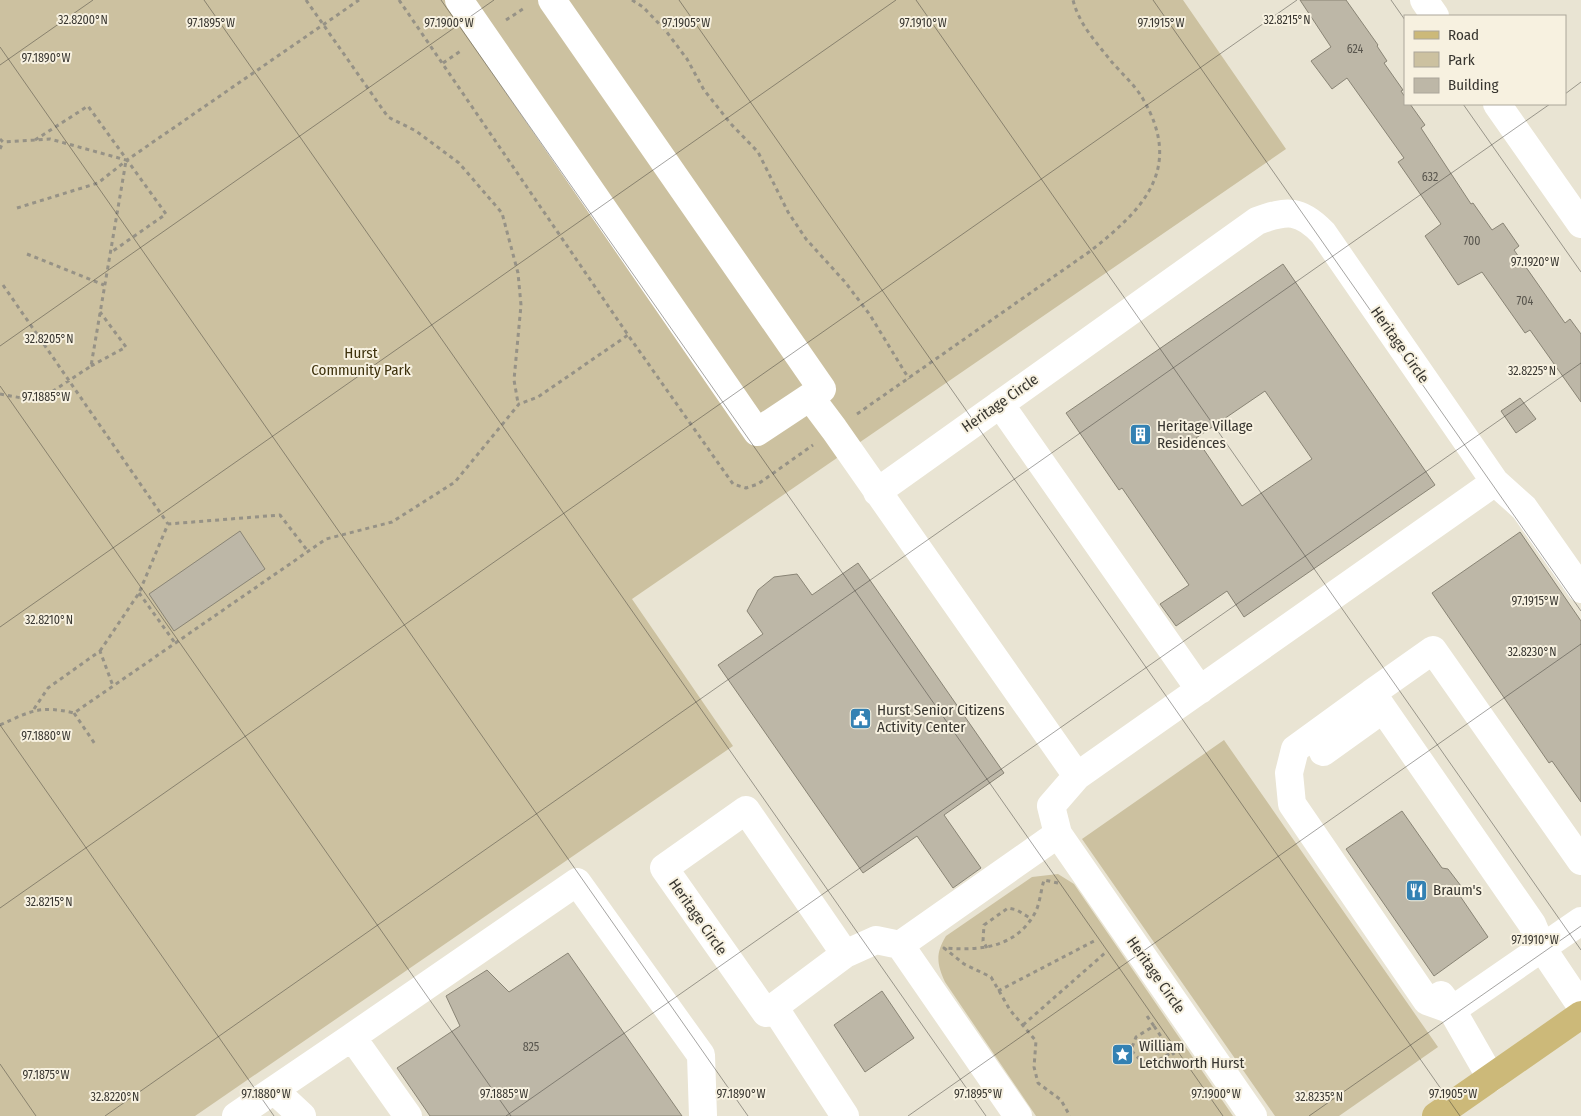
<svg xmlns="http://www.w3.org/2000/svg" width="1581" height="1116" font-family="'Fira Sans Condensed',sans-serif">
  <rect width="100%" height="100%" fill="#e9e4d3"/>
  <!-- green -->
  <path fill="#ccc1a0" d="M 0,0 L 1183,0 L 1286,149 L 632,599 L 733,746 L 195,1116 L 0,1116 Z
    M 1224,740 L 1438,1047 L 1339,1116 L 1275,1116 L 1082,839 Z
    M 1058,874 L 1074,884 L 1233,1116 L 1036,1116 L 945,982 C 937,964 935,954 946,936 L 1032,877 Z"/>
  <!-- building -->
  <path fill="#bdb7a7" stroke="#898475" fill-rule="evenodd" d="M 1300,0 L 1346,0 L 1378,45 L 1377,46 L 1387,61 L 1384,63 L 1403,90 L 1401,91 L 1405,97 L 1405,104 L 1410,104 L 1425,125 L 1421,128 L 1471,204 L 1473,203 L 1492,230 L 1503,223 L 1519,246 L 1514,250 L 1565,323 L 1570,319 L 1581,334 L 1581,402 L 1530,330 L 1525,333 L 1482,272 L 1458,285 L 1425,236 L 1441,224 L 1398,162 L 1404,158 L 1347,78 L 1332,89 L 1311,61 L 1331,47 Z
    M 1283,264 L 1435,485 L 1244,617 L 1227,591 L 1176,626 L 1160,604 L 1189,585 L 1122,488 L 1119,490 L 1066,413 ZM 1265,391 L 1312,459 L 1242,506 L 1196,438 Z
    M 1520,398 L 1536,419 L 1516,433 L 1501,411 Z
    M 240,531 L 265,569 L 174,631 L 149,594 Z
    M 1520,532 L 1581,621 L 1581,802 L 1552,761 L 1549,763 L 1432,593 Z
    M 858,563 L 1004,773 L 944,815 L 981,868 L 953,888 L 917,836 L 863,873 L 718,665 L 763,634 L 747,611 L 758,590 L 774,577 L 797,574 L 812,595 Z
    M 1402,811 L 1442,868 L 1448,869 L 1461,886 L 1458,893 L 1488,937 L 1434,976 L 1346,849 Z
    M 568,953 L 682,1116 L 430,1116 L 397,1068 L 460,1026 L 446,996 L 487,970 L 509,992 Z
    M 882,991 L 914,1038 L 865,1072 L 834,1025 Z"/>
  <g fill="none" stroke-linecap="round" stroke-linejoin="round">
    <!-- path -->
    <path stroke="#969286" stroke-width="3" stroke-dasharray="4 4" stroke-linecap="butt" d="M 306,0 L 388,117 L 416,131 L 459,163 L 502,213 L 518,273 L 521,305 L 514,380 L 518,403
      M 399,0 L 628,335 L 733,484 L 746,488 L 758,484 L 813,445
      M 632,0 L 643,7 L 666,31 L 687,59 L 704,90 L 731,124 L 758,152 L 788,212 L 806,239 L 845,282 L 870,315 L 909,379
      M 506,20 L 526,7
      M 443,63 L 462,50
      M 0,139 L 3,142 L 50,139 L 126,160
      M 35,140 L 88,106 L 166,214 L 110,253
      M 0,149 L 3,142
      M 17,208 L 98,183 L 127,160 L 359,0
      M 27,254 L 104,285
      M 3,285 L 168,524
      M 91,366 L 126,347 L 100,312
      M 0,394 L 38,401 L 91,366 L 126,161
      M 857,414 L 1089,252 C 1143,210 1184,169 1143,99 C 1135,85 1121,73 1111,61 C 1096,42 1079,24 1073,0
      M 139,593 L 175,643
      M 100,651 L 139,593 L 168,524 L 280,515 L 307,550
      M 34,709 L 48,688 L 100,651 L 113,686
      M 74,713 L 95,744
      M 0,725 C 31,711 40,705 74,713 L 326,539 L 392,522 L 455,482 L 519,404 L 538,397 L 628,335
      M 1058,883 L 1044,880 C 1041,890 1040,902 1036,911 C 1017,948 980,951 944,948 L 964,964 L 991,977 L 1010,1010 L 1036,1041 L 1034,1067 L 1038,1083 L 1061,1100 L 1070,1116
      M 987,948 L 983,941 L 984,925 L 1008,908 L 1017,910 L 1030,918
      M 998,991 L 1096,940
      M 1147,1016 L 1154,1026 L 1136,1037 L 1131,1050 C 1146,1069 1154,1063 1172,1052 L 1174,1055
      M 1023,1025 L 1105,953
      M 1154,1026 L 1170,1050"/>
    <!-- minor -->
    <path stroke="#fff" stroke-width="28" d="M 459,0 L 757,432 L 822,389 L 552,0
      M 1424,0 L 1435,16
      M 1497,104 L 1581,224
      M 810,397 L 834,429 L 1077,776 L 1051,806 L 1058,834 L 1253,1116
      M 1000,404 L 1200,690
      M 1495,482 L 1524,508 L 1581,589
      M 877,492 L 1257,221 C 1287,210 1300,209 1323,233 L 1495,482 L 1077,776
      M 1372,693 L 1433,650 L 1581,861
      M 1323,752 L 1383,709
      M 900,945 L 1058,834
      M 845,954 L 746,810 L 664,868 L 766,1013 L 845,954 L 876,940 L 900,945 L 1018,1116
      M 1441,995 L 1452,1010 L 1581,921
      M 774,1007 L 845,1116
      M 352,1037 L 577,882 L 701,1055 L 703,1116
      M 1491,1078 L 1452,1010 L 1427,1001 L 1292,804 L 1289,773 L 1295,749 L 1372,693 L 1532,924 L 1542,948 L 1581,1006
      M 274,1090 L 352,1037 L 408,1116
      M 236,1116 L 274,1090 L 302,1116"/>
    <!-- major -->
    <path stroke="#ccb979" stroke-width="28" d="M 1436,1116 L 1581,1015"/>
  </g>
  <!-- ticks -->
  <path fill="none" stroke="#383630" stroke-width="1" stroke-opacity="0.45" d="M 204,0 L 986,1116M 441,0 L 1223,1116M 679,0 L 1460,1116M 916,0 L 1581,950M 1153,0 L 1581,611M 1391,0 L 1405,20M 0,47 L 748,1116M 0,65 L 93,0M 1565,94 L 1581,82M 1463,104 L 1581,272M 0,346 L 494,0M 0,386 L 511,1116M 0,627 L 896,0M 0,725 L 274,1116M 0,908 L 1297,0M 0,1064 L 36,1116M 105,1116 L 1550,104M 506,1116 L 1581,363M 908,1116 L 1581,644M 1309,1116 L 1581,926"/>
  <!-- icons -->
  <defs>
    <symbol id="building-square" viewBox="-11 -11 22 22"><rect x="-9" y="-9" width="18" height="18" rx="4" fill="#3381b3" stroke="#f7f1e0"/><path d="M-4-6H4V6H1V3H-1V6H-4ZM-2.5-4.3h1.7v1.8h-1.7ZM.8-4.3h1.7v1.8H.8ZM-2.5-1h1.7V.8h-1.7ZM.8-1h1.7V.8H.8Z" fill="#fff"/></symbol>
    <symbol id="civic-square" viewBox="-11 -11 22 22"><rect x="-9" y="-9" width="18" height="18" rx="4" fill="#3381b3" stroke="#f7f1e0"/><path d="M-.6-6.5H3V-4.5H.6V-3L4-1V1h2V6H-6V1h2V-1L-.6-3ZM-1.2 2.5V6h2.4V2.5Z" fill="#fff"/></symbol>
    <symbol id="restaurant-square" viewBox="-11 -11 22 22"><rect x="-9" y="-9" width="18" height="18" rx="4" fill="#3381b3" stroke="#f7f1e0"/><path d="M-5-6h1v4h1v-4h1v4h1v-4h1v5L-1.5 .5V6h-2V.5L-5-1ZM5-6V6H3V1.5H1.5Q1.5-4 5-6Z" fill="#fff"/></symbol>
    <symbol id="sight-square" viewBox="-11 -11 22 22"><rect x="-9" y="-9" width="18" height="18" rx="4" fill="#3381b3" stroke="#f7f1e0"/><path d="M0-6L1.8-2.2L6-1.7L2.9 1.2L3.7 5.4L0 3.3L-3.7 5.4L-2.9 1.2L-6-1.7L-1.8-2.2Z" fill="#fff"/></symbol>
  </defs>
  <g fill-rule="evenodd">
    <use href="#building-square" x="1128" y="422" width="25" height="25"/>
    <use href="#civic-square" x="848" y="706" width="25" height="25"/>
    <use href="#restaurant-square" x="1404" y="878" width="25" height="25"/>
    <use href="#sight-square" x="1110" y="1042" width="25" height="25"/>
  </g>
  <g text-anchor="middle" stroke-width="4" stroke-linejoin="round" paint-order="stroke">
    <!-- number labels -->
    <g font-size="12" fill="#59564e">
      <text x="1355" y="53">624</text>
      <text x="1430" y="181">632</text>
      <text x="1472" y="245">700</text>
      <text x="1525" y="305">704</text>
      <text x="531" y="1051">825</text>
    </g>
    <!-- street labels -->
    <g font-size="15" fill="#383630" stroke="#f7f1e0">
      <text transform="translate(1400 345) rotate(55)" y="5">Heritage Circle</text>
      <text transform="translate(1000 403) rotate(-35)" y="5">Heritage Circle</text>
      <text transform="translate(698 917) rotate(55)" y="5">Heritage Circle</text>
      <text transform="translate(1156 975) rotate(55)" y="5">Heritage Circle</text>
    </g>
    <!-- park labels -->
    <g font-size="15" fill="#3e320d" stroke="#f7f1e0">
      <text x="361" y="358">Hurst<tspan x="361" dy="17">Community Park</tspan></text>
    </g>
    <!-- poi labels -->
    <g font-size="15" fill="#383630" stroke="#f7f1e0" text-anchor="start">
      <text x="1157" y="431">Heritage Village<tspan x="1157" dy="17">Residences</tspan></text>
      <text x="877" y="715">Hurst Senior Citizens<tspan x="877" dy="17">Activity Center</tspan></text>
      <text x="1433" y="895">Braum's</text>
      <text x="1139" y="1051">William<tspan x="1139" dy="17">Letchworth Hurst</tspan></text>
    </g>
  </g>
  <g font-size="12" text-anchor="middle" fill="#383630" stroke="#f7f1e0" stroke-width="4" stroke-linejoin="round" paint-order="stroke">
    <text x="83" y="24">32.8200°N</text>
    <text x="1287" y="24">32.8215°N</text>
    <text x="211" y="27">97.1895°W</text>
    <text x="923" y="27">97.1910°W</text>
    <text x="1161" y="27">97.1915°W</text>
    <text x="449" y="27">97.1900°W</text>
    <text x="686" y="27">97.1905°W</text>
    <text x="46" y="62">97.1890°W</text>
    <text x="1535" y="266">97.1920°W</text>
    <text x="49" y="343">32.8205°N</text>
    <text x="1532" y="375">32.8225°N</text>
    <text x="46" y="401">97.1885°W</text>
    <text x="1535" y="605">97.1915°W</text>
    <text x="49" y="624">32.8210°N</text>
    <text x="1532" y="656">32.8230°N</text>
    <text x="46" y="740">97.1880°W</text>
    <text x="49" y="906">32.8215°N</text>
    <text x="1535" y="944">97.1910°W</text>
    <text x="46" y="1079">97.1875°W</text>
    <text x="266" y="1098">97.1880°W</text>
    <text x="504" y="1098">97.1885°W</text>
    <text x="741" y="1098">97.1890°W</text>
    <text x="978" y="1098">97.1895°W</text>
    <text x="1216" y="1098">97.1900°W</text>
    <text x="1453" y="1098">97.1905°W</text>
    <text x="115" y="1101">32.8220°N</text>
    <text x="1319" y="1101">32.8235°N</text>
  </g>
  <!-- legend -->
  <rect x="1404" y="15" width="162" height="90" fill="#f7f1e0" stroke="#aba69a"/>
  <rect x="1414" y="31" width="25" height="8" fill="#ccb979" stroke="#aba69a"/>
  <text x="1448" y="40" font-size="15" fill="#383630">Road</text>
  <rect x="1414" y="52" width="25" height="15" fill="#ccc1a0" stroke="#aba69a"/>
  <text x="1448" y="65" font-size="15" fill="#383630">Park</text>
  <rect x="1414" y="78" width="25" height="15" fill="#bdb7a7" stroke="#aba69a"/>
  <text x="1448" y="90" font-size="15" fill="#383630">Building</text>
</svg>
